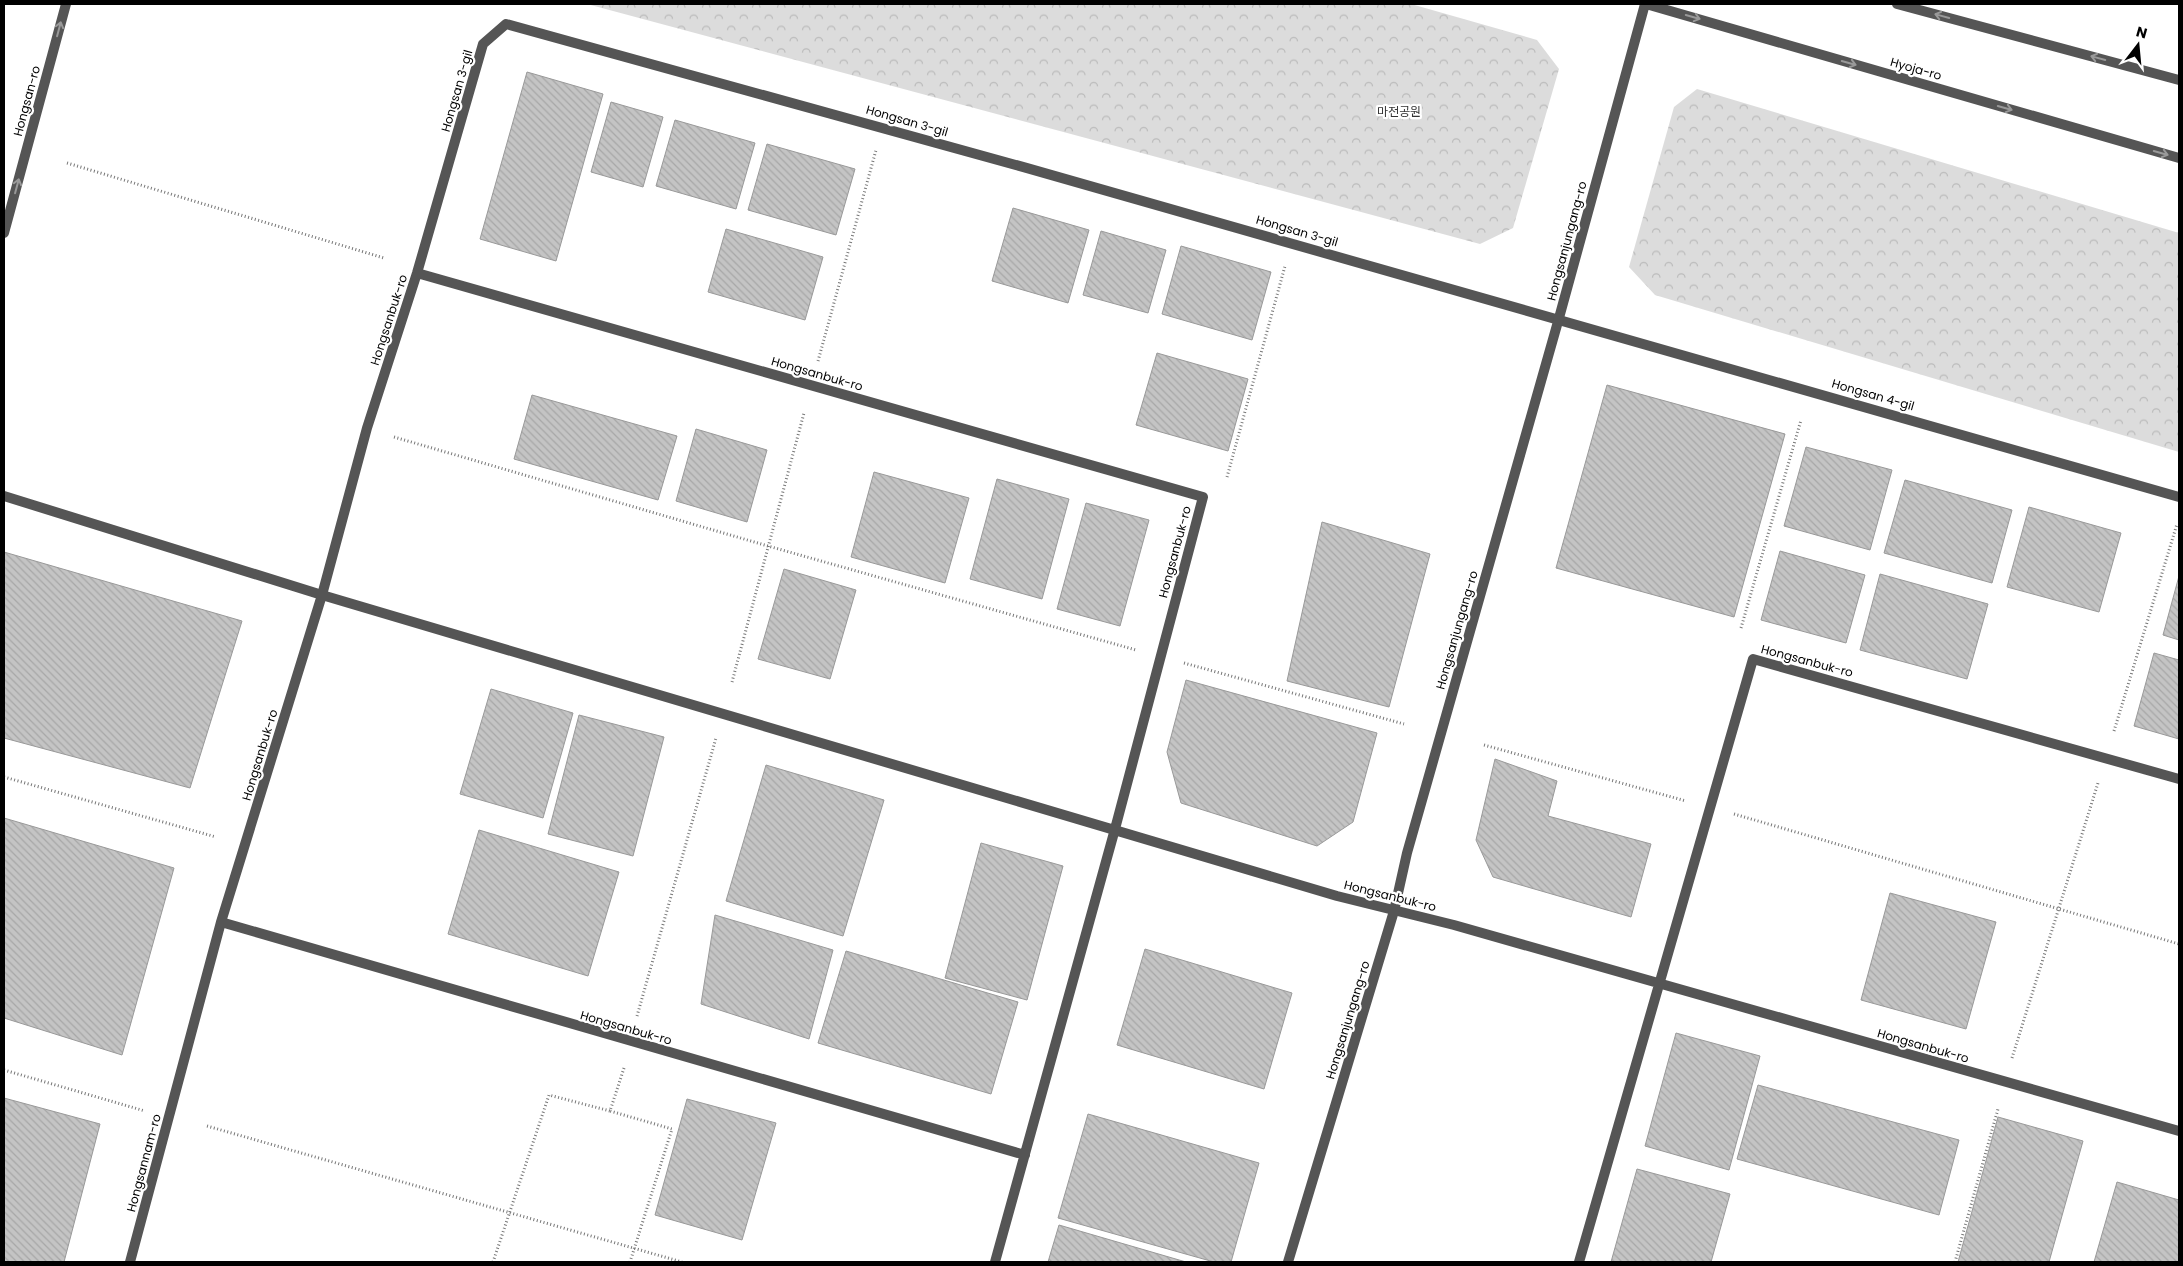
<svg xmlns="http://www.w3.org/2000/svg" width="2183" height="1266" font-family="Poppins,'Noto Sans KR',sans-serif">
  <defs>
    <pattern id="forest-crowns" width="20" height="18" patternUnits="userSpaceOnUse" patternTransform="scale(1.25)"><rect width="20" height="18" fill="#dcdcdc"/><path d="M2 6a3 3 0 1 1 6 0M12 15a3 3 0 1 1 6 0" fill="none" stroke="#bbb"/></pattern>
    <pattern id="building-back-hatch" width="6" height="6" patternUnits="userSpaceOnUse" patternTransform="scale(1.25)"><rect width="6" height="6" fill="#c4c4c4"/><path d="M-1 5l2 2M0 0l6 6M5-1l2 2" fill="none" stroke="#a7a7a7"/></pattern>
  </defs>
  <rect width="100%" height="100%" fill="#fff"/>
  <!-- forest -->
  <path fill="url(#forest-crowns)" d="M 587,4 L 1411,4 L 1537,40 L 1559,69 L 1513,228 L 1480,244 Z
    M 1697,89 L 2179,233 L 2179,452 L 1655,295 L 1629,267 L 1674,107 Z"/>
  <!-- building -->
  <path fill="url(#building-back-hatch)" stroke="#999" d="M 527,72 L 603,94 L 556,261 L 480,239 Z
    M 611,102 L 663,117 L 643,187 L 591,172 Z
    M 675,120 L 755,143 L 736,209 L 656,186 Z
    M 767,144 L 855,169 L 836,235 L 748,210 Z
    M 1013,208 L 1089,230 L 1068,303 L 992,281 Z
    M 726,229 L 823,257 L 805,320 L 708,292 Z
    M 1101,231 L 1166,250 L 1148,313 L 1083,295 Z
    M 1181,246 L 1271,272 L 1252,340 L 1162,314 Z
    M 1157,353 L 1248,379 L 1228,451 L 1136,425 Z
    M 1607,385 L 1785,434 L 1734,617 L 1556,568 Z
    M 532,395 L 677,436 L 658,500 L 514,459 Z
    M 696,429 L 767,450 L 747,522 L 676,501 Z
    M 1806,447 L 1892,470 L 1870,550 L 1784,526 Z
    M 874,472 L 969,498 L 945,583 L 851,557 Z
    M 997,479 L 1069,499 L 1042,599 L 970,579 Z
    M 1905,480 L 2012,510 L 1992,583 L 1884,553 Z
    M 1086,503 L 1149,520 L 1120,626 L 1057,609 Z
    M 2029,507 L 2121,533 L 2099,612 L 2007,587 Z
    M 1322,522 L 1430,554 L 1389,707 L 1287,681 Z
    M 1780,551 L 1865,575 L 1846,643 L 1761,620 Z
    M 4,552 L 242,621 L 190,788 L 4,738 Z
    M 784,569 L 856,590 L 830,679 L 758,659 Z
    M 1880,574 L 1988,604 L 1967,679 L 1860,650 Z
    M 2179,576 L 2179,640 L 2163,635 Z
    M 2154,653 L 2179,660 L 2179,739 L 2134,726 Z
    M 1186,680 L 1377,733 L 1353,822 L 1317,846 L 1181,803 L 1167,752 Z
    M 491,689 L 573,713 L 543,818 L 460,794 Z
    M 579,715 L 664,737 L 633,856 L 548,834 Z
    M 1495,759 L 1557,781 L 1548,816 L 1651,844 L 1631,917 L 1493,877 L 1476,840 Z
    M 766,765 L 884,800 L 843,936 L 726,901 Z
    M 4,818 L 174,868 L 122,1055 L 4,1018 Z
    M 479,830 L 619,872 L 588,976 L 448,934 Z
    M 981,843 L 1063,866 L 1027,1000 L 945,978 Z
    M 1890,893 L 1996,922 L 1966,1029 L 1861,1000 Z
    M 715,915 L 833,950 L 809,1039 L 701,1004 Z
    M 1145,949 L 1292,993 L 1264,1089 L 1117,1045 Z
    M 846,951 L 1018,1002 L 991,1094 L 818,1043 Z
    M 1676,1033 L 1760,1056 L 1729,1170 L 1645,1146 Z
    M 1758,1085 L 1959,1140 L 1939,1215 L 1737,1159 Z
    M 4,1098 L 100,1124 L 64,1262 L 4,1262 Z
    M 687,1099 L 776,1123 L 742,1240 L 655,1215 Z
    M 1088,1114 L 1259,1163 L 1231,1262 L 1214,1262 L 1058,1218 Z
    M 1998,1117 L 2083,1141 L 2049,1262 L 1958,1262 Z
    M 1637,1169 L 1730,1194 L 1711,1262 L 1611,1262 Z
    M 2117,1182 L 2179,1200 L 2179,1262 L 2094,1262 Z
    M 1059,1225 L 1186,1262 L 1048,1262 Z"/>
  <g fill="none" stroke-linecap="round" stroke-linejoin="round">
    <!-- path -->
    <path stroke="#777" stroke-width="3" stroke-dasharray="1 2.5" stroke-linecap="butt" d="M 67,163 L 384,258
      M 818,361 L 876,150
      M 394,437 L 768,546 L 1136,650
      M 1227,477 L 1285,266
      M 1741,628 L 1801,420
      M 1184,663 L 1404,724
      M 732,682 L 804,413
      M 2114,731 L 2177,524
      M 1484,745 L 1686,801
      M 4,777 L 216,837
      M 1734,814 L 2179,944
      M 637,1016 L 716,738
      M 2012,1058 L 2098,783
      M 624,1068 L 610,1111 L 672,1129 L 630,1262
      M 4,1070 L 145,1111
      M 207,1126 L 682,1262
      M 493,1262 L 549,1095 L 610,1111
      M 1955,1262 L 1998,1109"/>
    <!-- minor -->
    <path stroke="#555" stroke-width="10" d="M 417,273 L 1203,497 L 1115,829 L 995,1262
      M 4,496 L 322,595 L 1337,896 L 1454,925 L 2179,1131
      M 221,922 L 1025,1155
      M 130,1262 L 221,922 L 322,595 L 367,428 L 417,273 L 483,44 L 506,24 C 1065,177 1623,335 2179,497
      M 1579,1262 L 1753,659 L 2179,779"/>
    <!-- tertiary -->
    <path stroke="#555" stroke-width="10" d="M 1646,4 L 2179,158
      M 1897,4 L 2179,80
      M 4,233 L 66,4
      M 1288,1262 L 1394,911 L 1407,853 L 1559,318 L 1645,4"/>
  </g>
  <!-- one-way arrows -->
  <defs><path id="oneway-shaft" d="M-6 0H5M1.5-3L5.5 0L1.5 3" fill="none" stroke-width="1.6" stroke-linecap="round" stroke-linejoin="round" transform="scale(1.25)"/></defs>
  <g stroke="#999">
    <use href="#oneway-shaft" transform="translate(1942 16) rotate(-165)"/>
    <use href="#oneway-shaft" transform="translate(1693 17) rotate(16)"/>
    <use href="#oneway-shaft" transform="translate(59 29) rotate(-75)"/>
    <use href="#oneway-shaft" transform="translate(2098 58) rotate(-165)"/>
    <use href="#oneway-shaft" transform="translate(1849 63) rotate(16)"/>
    <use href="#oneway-shaft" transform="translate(2005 108) rotate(16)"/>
    <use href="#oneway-shaft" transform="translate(2161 153) rotate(16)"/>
    <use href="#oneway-shaft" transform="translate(17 186) rotate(-75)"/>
  </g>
  <g text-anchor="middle" stroke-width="4.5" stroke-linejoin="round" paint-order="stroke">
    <!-- street labels -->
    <g font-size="12" fill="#000" stroke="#fff">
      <text transform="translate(1916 69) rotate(16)" y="4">Hyoja-ro</text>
      <text transform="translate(457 91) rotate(-74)" y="4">Hongsan 3-gil</text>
      <text transform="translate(27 101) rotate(-75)" y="4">Hongsan-ro</text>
      <text transform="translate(907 121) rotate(16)" y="4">Hongsan 3-gil</text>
      <text transform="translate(1297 231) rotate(16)" y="4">Hongsan 3-gil</text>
      <text transform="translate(1567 241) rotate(-75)" y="4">Hongsanjungang-ro</text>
      <text transform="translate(389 320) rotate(-72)" y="4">Hongsanbuk-ro</text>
      <text transform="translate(817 374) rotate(16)" y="4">Hongsanbuk-ro</text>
      <text transform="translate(1873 395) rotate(16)" y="4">Hongsan 4-gil</text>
      <text transform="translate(1175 552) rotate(-75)" y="4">Hongsanbuk-ro</text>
      <text transform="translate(1457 630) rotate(-74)" y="4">Hongsanjungang-ro</text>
      <text transform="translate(1807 661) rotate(15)" y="4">Hongsanbuk-ro</text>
      <text transform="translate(260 755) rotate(-73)" y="4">Hongsanbuk-ro</text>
      <text transform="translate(1390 896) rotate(14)" y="4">Hongsanbuk-ro</text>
      <text transform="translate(1348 1020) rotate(-73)" y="4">Hongsanjungang-ro</text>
      <text transform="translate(626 1028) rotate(16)" y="4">Hongsanbuk-ro</text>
      <text transform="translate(1923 1046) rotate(16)" y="4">Hongsanbuk-ro</text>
      <text transform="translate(144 1163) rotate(-75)" y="4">Hongsannam-ro</text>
    </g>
    <!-- park labels -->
    <g font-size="12" fill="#333" stroke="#fff">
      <text x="1399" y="116">마전공원</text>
    </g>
  </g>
  <!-- border -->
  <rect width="2183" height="1266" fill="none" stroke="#000000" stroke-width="10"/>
  <!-- north arrow -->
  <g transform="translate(2138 45) rotate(16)" stroke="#ffffff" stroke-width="4" paint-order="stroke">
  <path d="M0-4L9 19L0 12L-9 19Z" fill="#000000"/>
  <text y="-8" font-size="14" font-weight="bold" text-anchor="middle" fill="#000000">N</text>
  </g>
</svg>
